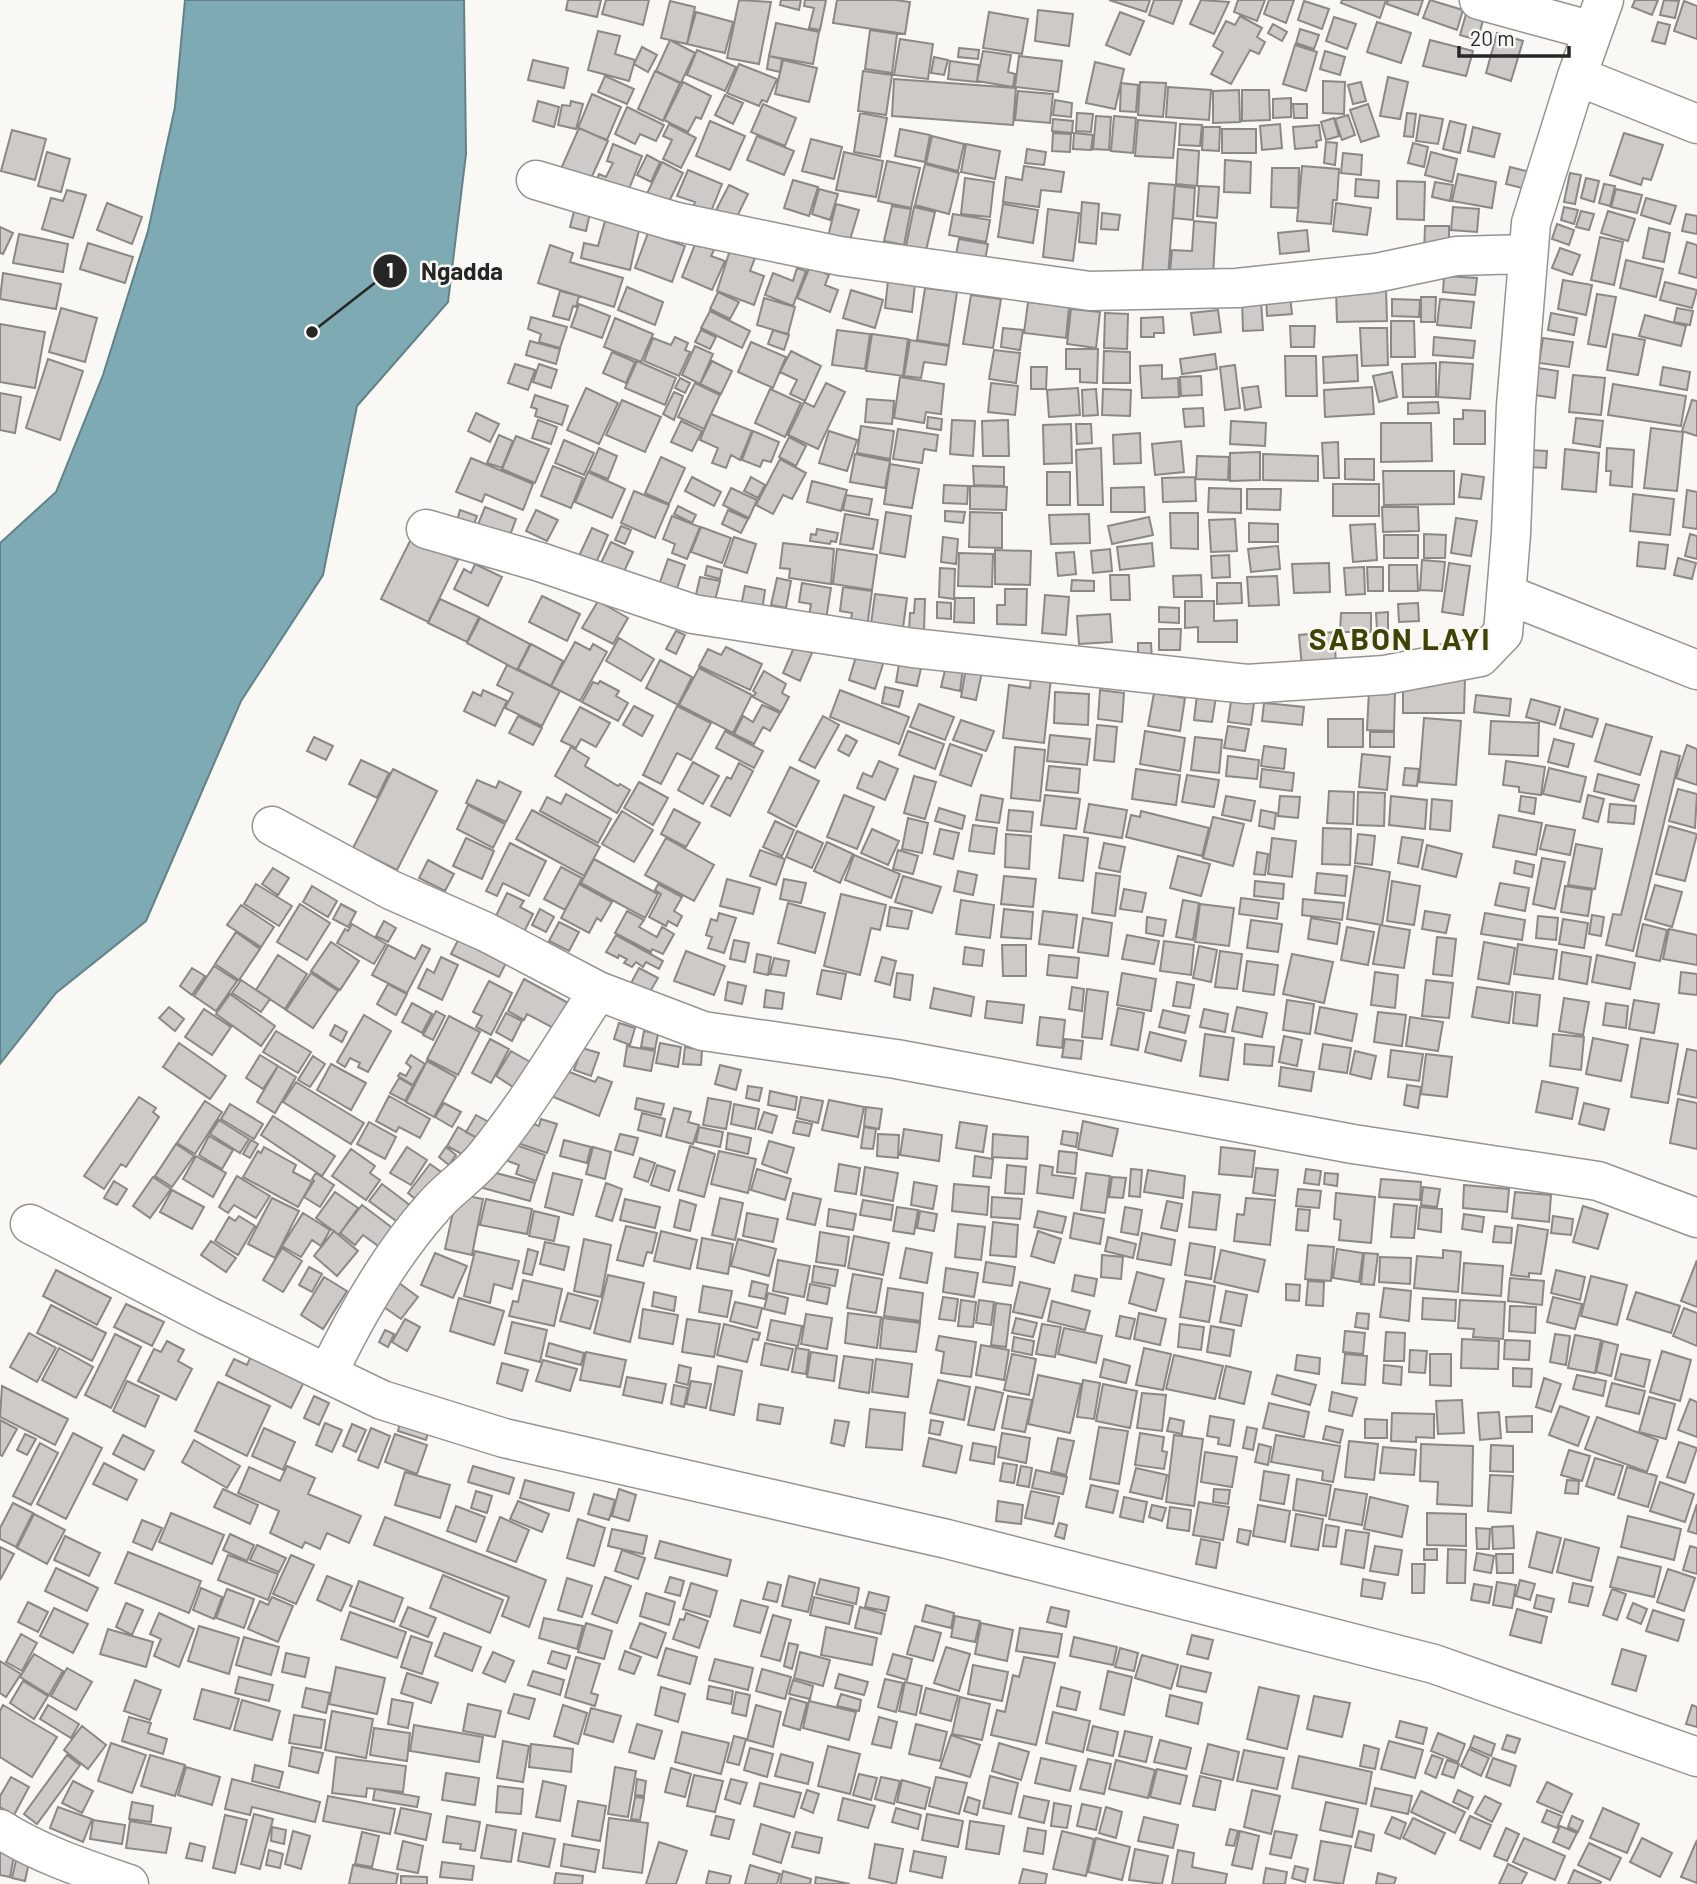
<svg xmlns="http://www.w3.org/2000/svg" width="1697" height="1884" font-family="Barlow,sans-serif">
  <rect width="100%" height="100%" fill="#f9f8f4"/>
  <!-- water -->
  <path fill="#7daab3" stroke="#638288" stroke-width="2" d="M 185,0 L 464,0 L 466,154 L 448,302 L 357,406 L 323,575 L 241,701 L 146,921 L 56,993 L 0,1064 L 0,543 L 56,492 L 103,375 L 148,231 L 175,107 Z"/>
  <!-- building -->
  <path fill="#cdcac8" stroke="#8b8886" stroke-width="2" d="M 568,0 L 601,0 L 597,17 L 566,10 Z
    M 606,0 L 649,0 L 643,25 L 602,14 Z
    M 739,0 L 771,2 L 759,64 L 727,58 Z
    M 781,0 L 801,0 L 799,10 L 780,5 Z
    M 805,0 L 826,0 L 820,30 L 809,28 L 814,8 L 804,6 Z
    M 837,0 L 895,0 L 910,2 L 905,34 L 833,23 Z
    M 1109,0 L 1150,0 L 1146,12 Z
    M 1154,0 L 1182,0 L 1173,24 L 1149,15 Z
    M 1201,0 L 1229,2 L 1214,34 L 1190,24 Z
    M 1238,0 L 1265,0 L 1257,21 L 1234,12 Z
    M 1269,0 L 1294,0 L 1286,23 L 1264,14 Z
    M 1342,0 L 1386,0 L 1380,18 L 1341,3 Z
    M 1388,0 L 1423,0 L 1418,15 L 1387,4 Z
    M 1430,0 L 1463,10 L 1457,30 L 1423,18 Z
    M 1635,0 L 1658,0 L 1652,15 L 1632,7 Z
    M 1664,0 L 1679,1 L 1675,18 L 1660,15 Z
    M 670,1 L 695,7 L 687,44 L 661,38 Z
    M 1304,1 L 1329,9 L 1322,29 L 1298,20 Z
    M 1684,1 L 1697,6 L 1697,39 L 1674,31 Z
    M 1038,10 L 1073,14 L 1069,46 L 1035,41 Z
    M 696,12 L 733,22 L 725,53 L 687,44 Z
    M 989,12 L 1028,19 L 1022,54 L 983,48 Z
    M 1120,12 L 1144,21 L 1130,55 L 1106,45 Z
    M 1466,14 L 1483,20 L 1478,40 L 1460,35 Z
    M 1240,16 L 1262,28 L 1257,37 L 1265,42 L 1259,54 L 1250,50 L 1231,84 L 1211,74 L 1223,52 L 1213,46 L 1226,21 L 1235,25 Z
    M 1334,17 L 1356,24 L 1347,49 L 1326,41 Z
    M 1377,22 L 1411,33 L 1401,63 L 1367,52 Z
    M 1658,22 L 1670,25 L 1665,44 L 1652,41 Z
    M 776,23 L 819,32 L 813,64 L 769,56 Z
    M 1273,24 L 1287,32 L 1282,41 L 1268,33 Z
    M 1300,29 L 1319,35 L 1314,49 L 1296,43 Z
    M 870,30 L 897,34 L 892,73 L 865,69 Z
    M 598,31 L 620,36 L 615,54 L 635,60 L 629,81 L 588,70 Z
    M 1497,33 L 1523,41 L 1511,81 L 1486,73 Z
    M 900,39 L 933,44 L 928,79 L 894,75 Z
    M 670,40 L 695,53 L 681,83 L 656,71 Z
    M 1430,40 L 1473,51 L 1466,76 L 1423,66 Z
    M 1295,45 L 1317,52 L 1306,91 L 1283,84 Z
    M 642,47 L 657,55 L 648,72 L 634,64 Z
    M 959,48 L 979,50 L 978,59 L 958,57 Z
    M 697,50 L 736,67 L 725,91 L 687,75 Z
    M 983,51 L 1011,55 L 1008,72 L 1015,74 L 1013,87 L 977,81 Z
    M 1325,51 L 1345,57 L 1340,75 L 1320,69 Z
    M 769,56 L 782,59 L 780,72 L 767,69 Z
    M 1019,56 L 1062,61 L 1058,92 L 1015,87 Z
    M 934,57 L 948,60 L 944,75 L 931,73 Z
    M 533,60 L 568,68 L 564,88 L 528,80 Z
    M 783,60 L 817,68 L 809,102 L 775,94 Z
    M 950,61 L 979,65 L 977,82 L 948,79 Z
    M 1095,62 L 1124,69 L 1115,109 L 1086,103 Z
    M 739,64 L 777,79 L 767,102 L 762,100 L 759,106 L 727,93 Z
    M 655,71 L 680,83 L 663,121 L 638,109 Z
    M 863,71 L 892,75 L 886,115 L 858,111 Z
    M 605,76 L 634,89 L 627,104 L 598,92 Z
    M 1388,77 L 1408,82 L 1400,119 L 1380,116 Z
    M 894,79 L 1016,88 L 1013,125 L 892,116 Z
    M 1323,81 L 1345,82 L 1344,114 L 1323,113 Z
    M 683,82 L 711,96 L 701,119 L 696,117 L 688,132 L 664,120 Z
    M 1140,82 L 1166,83 L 1163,117 L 1138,115 Z
    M 1361,82 L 1366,101 L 1353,104 L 1348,85 Z
    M 1121,83 L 1138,85 L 1136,112 L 1120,111 Z
    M 1168,87 L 1211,90 L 1209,120 L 1166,117 Z
    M 1239,90 L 1240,122 L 1213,123 L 1213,91 Z
    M 1242,90 L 1269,90 L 1270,120 L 1242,121 Z
    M 1018,91 L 1053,94 L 1050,123 L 1015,120 Z
    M 592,94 L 621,107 L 607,140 L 578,128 Z
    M 725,95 L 743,103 L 733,124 L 715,115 Z
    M 1291,98 L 1291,117 L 1273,118 L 1273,99 Z
    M 1055,100 L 1072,103 L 1071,117 L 1053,115 Z
    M 538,101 L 559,107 L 554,127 L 533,121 Z
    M 571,101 L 583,104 L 576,129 L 558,125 L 562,105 L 570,106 Z
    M 763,104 L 796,118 L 785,146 L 751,132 Z
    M 1293,104 L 1307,104 L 1307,118 L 1294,118 Z
    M 1368,104 L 1379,136 L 1361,142 L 1350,110 Z
    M 627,107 L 664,125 L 656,141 L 640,134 L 635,144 L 615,134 Z
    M 860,113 L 887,118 L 880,157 L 854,152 Z
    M 1077,113 L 1093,114 L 1091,132 L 1076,131 Z
    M 1407,113 L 1416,114 L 1413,137 L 1404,136 Z
    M 1348,115 L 1355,135 L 1342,140 L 1335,119 Z
    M 1420,115 L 1443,119 L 1438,144 L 1416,141 Z
    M 1096,116 L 1111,117 L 1109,150 L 1093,149 Z
    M 1114,116 L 1136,118 L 1133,153 L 1111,151 Z
    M 1334,118 L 1339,136 L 1326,140 L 1321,122 Z
    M 1053,119 L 1073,121 L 1072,133 L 1052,131 Z
    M 1138,120 L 1176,123 L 1173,158 L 1135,156 Z
    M 710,121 L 745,136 L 730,170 L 696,156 Z
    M 1450,121 L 1466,125 L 1460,153 L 1443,149 Z
    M 669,124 L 696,138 L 681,168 L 663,159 L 672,140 L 663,136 Z
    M 1180,124 L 1202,125 L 1200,146 L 1179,145 Z
    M 1280,124 L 1282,148 L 1262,150 L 1260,126 Z
    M 1319,125 L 1321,140 L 1316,141 L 1317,147 L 1295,149 L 1293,127 Z
    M 1203,127 L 1220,127 L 1219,151 L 1202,150 Z
    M 1473,127 L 1500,134 L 1494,157 L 1468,151 Z
    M 579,128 L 608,141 L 589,183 L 560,171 Z
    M 900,129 L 930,135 L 925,162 L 895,156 Z
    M 1222,129 L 1256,129 L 1256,153 L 1222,153 Z
    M 12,130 L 46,139 L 35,180 L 1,171 Z
    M 1053,133 L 1071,134 L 1070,152 L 1052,151 Z
    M 1074,133 L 1093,135 L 1091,150 L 1073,149 Z
    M 1624,133 L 1663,145 L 1651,180 L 1643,178 L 1641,185 L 1610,175 Z
    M 757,136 L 794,151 L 784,175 L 747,160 Z
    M 932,136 L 964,144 L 958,171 L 926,163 Z
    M 811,139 L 842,147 L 834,179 L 802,171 Z
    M 1326,142 L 1337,143 L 1335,165 L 1324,163 Z
    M 1413,143 L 1428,147 L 1424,167 L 1408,163 Z
    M 613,144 L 642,156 L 625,199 L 594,186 L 599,174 L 606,177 L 613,163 L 607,161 Z
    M 966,144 L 1000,151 L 995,179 L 961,172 Z
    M 1027,149 L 1046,152 L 1044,165 L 1025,163 Z
    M 1178,149 L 1199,151 L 1197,186 L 1176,184 Z
    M 47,152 L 70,159 L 61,192 L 38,186 Z
    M 844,152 L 883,161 L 876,197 L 836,190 Z
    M 1431,152 L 1457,159 L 1452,182 L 1425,175 Z
    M 1343,153 L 1362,155 L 1361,175 L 1341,173 Z
    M 647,155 L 660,162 L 651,182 L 637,175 Z
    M 1225,160 L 1251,162 L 1250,193 L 1224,192 Z
    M 887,161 L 920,168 L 911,208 L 878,201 Z
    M 662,162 L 683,173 L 665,210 L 644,200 Z
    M 925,164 L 959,173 L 949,214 L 915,205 Z
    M 1024,166 L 1064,172 L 1061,192 L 1041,190 L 1039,207 L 1003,202 L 1006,177 L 1022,180 Z
    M 1302,166 L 1339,169 L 1337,200 L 1333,200 L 1331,224 L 1297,221 Z
    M 1510,167 L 1534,173 L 1530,190 L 1506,184 Z
    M 1272,168 L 1299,168 L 1298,208 L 1271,207 Z
    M 688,170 L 722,184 L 706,224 L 689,217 L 695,202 L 677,196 Z
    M 1570,173 L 1581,175 L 1575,204 L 1564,202 Z
    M 1458,174 L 1496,182 L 1492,208 L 1452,201 Z
    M 965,178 L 994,182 L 990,217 L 961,214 Z
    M 1586,178 L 1599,181 L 1594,202 L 1581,198 Z
    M 1356,179 L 1379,181 L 1378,198 L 1355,196 Z
    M 793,180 L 818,187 L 809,216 L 784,208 Z
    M 1397,181 L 1425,182 L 1424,220 L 1397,219 Z
    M 1435,182 L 1453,185 L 1450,201 L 1432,197 Z
    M 1149,183 L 1175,185 L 1168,277 L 1142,275 Z
    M 1604,184 L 1615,186 L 1610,206 L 1599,203 Z
    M 729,185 L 748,194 L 732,227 L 712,218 Z
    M 1175,186 L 1195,188 L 1193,220 L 1173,218 Z
    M 1199,186 L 1219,187 L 1217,218 L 1197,216 Z
    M 819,189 L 838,194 L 830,220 L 812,214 Z
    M 1616,189 L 1642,195 L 1637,213 L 1611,207 Z
    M 67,190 L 86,195 L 73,238 L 42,229 L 51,198 L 63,201 Z
    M 1646,198 L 1676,206 L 1670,224 L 1641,215 Z
    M 577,200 L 592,204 L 586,231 L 570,227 Z
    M 1082,202 L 1099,204 L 1096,244 L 1079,242 Z
    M 107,203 L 142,217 L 132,244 L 97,230 Z
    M 1336,203 L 1371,208 L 1367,235 L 1333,231 Z
    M 836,204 L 859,210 L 849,243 L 828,237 Z
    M 1003,204 L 1038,210 L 1033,243 L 998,237 Z
    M 892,206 L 911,209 L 904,245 L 884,241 Z
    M 914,207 L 935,212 L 925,255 L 905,251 Z
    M 1453,207 L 1479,209 L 1477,232 L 1451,230 Z
    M 1564,207 L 1578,210 L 1574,224 L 1561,220 Z
    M 1048,209 L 1079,213 L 1073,261 L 1043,257 Z
    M 1581,211 L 1594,214 L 1589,230 L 1576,227 Z
    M 1608,211 L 1635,219 L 1628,241 L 1601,233 Z
    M 1102,213 L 1120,215 L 1118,230 L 1101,229 Z
    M 953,214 L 990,220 L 986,242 L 949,235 Z
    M 1686,214 L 1697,216 L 1697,234 L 1682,231 Z
    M 605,221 L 639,230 L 630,270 L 581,258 L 584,243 L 598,246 Z
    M 1194,221 L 1216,223 L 1213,276 L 1170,273 L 1172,250 L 1192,251 Z
    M 1557,224 L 1574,230 L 1569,245 L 1552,239 Z
    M 1425,226 L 1449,226 L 1449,255 L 1424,255 Z
    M 0,227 L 13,233 L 3,254 L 0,253 Z
    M 1649,228 L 1670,233 L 1664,262 L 1643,258 Z
    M 1307,230 L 1309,251 L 1280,254 L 1278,233 Z
    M 648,233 L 685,246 L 672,282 L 635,268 Z
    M 19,234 L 68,244 L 63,272 L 13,263 Z
    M 1600,237 L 1623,242 L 1614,285 L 1591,280 Z
    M 959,239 L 988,244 L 983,271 L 954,266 Z
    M 696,242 L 714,250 L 711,256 L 725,261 L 712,290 L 682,277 Z
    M 1687,242 L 1697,245 L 1697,278 L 1679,273 Z
    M 88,243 L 133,257 L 125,283 L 80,269 Z
    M 550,245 L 573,253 L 570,262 L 623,278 L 614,307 L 538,283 Z
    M 1560,248 L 1580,255 L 1572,275 L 1552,268 Z
    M 730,250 L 755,258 L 750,271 L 764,276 L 754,305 L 717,291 Z
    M 1626,260 L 1663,269 L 1656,297 L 1620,288 Z
    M 810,266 L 829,275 L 825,285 L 838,290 L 830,312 L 797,298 Z
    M 797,268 L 806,271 L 793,306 L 765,295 L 773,273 L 793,281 Z
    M 3,273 L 61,284 L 56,309 L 0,299 Z
    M 1444,276 L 1477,278 L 1475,295 L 1443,292 Z
    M 1563,280 L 1592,285 L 1586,315 L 1558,309 Z
    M 888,281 L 915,284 L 912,312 L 885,308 Z
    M 1665,282 L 1697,290 L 1692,308 L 1660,300 Z
    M 627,287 L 663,302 L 655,325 L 618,310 Z
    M 925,288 L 957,292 L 949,345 L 917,340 Z
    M 1386,289 L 1387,321 L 1337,322 L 1336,291 Z
    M 851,290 L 883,300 L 875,328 L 843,318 Z
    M 560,291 L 579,296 L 576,307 L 573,306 L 569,320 L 553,316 Z
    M 718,292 L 739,302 L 730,319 L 710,309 Z
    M 1597,294 L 1616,297 L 1606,347 L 1588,344 Z
    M 971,295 L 1001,299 L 993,348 L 963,344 Z
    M 1290,295 L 1292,314 L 1267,316 L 1266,298 Z
    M 1421,297 L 1436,297 L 1435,322 L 1421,322 Z
    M 764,298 L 795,307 L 788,334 L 757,325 Z
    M 1392,299 L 1420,300 L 1419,317 L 1392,316 Z
    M 1440,299 L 1474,302 L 1471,328 L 1437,325 Z
    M 1242,300 L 1261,300 L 1263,330 L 1243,331 Z
    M 1028,302 L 1069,307 L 1066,338 L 1024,333 Z
    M 579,304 L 610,316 L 602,338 L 571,327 Z
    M 61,308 L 97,318 L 85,362 L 49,352 Z
    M 1677,308 L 1693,311 L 1690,325 L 1674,322 Z
    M 1071,309 L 1100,312 L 1096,348 L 1067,344 Z
    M 1218,310 L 1221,332 L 1194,335 L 1191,313 Z
    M 710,311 L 750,331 L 742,348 L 701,328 Z
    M 1105,313 L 1128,314 L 1127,349 L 1104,348 Z
    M 1551,313 L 1577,318 L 1574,335 L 1548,330 Z
    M 1645,315 L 1686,326 L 1681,346 L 1639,336 Z
    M 531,317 L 567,327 L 560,348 L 539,342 L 541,334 L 528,329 Z
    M 1163,317 L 1164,333 L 1154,333 L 1154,337 L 1141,337 L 1141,318 Z
    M 615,318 L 653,334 L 641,362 L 604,347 Z
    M 1391,321 L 1414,321 L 1415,357 L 1391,357 Z
    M 0,324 L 45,332 L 35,388 L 0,382 Z
    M 1290,326 L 1315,326 L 1314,347 L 1291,347 Z
    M 1003,328 L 1023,330 L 1020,350 L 1001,347 Z
    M 1360,328 L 1387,328 L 1388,365 L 1362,366 Z
    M 701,330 L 716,337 L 710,349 L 695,342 Z
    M 773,330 L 789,335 L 784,350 L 768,344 Z
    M 837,330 L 870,334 L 865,369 L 832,365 Z
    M 872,334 L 908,339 L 903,376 L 866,371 Z
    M 1613,334 L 1645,340 L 1638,375 L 1607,370 Z
    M 675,337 L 688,343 L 685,350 L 690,352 L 679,376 L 644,361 L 653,338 L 671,345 Z
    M 1434,337 L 1475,341 L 1473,358 L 1433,355 Z
    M 1543,338 L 1573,342 L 1569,367 L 1539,363 Z
    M 910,340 L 949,346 L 946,365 L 924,362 L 921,378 L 904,376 Z
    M 530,341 L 560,349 L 556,364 L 526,355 Z
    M 751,342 L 786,357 L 773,388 L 738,372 Z
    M 695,346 L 713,354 L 700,384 L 682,375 Z
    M 1066,349 L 1098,349 L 1097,383 L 1080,382 L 1080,369 L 1066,369 Z
    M 994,350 L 1020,353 L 1016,383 L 989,379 Z
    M 791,351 L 821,366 L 805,401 L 790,394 L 797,380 L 780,372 Z
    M 1104,351 L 1130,352 L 1130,383 L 1103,383 Z
    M 612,352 L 635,362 L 626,383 L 603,373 Z
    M 1215,354 L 1217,369 L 1182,374 L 1180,359 Z
    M 1357,355 L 1358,381 L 1324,383 L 1323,357 Z
    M 1285,356 L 1316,356 L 1317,396 L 1286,396 Z
    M 48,359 L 83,371 L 60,440 L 26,428 Z
    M 637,361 L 676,378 L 665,405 L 625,388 Z
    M 712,361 L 732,371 L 721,394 L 700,384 Z
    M 1440,362 L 1473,364 L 1470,399 L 1438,397 Z
    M 1436,363 L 1436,397 L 1403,397 L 1402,364 Z
    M 515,364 L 535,370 L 528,390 L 508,383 Z
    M 539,364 L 557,370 L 551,388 L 533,382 Z
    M 1162,365 L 1162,379 L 1178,378 L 1179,397 L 1142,398 L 1140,366 Z
    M 1235,365 L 1240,408 L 1225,410 L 1220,367 Z
    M 1031,367 L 1047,367 L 1046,389 L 1031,389 Z
    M 1663,367 L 1690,372 L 1687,390 L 1660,385 Z
    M 1538,368 L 1558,371 L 1555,398 L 1534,395 Z
    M 1392,372 L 1397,397 L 1379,402 L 1373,376 Z
    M 1573,375 L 1605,378 L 1601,415 L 1569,412 Z
    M 1201,376 L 1202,395 L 1181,396 L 1180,377 Z
    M 900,377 L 944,384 L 941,414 L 926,412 L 924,423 L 894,418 Z
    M 680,378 L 690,383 L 685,393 L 675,388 Z
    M 695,383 L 720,395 L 704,429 L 678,417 Z
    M 826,383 L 845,392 L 818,449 L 788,435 L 804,402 L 814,407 Z
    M 991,383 L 1018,386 L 1015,415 L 988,412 Z
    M 1613,384 L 1686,396 L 1681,426 L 1608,415 Z
    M 1258,386 L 1261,407 L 1245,410 L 1242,388 Z
    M 1372,387 L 1374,414 L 1325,417 L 1324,390 Z
    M 586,388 L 618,403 L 599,444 L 567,430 Z
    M 1078,388 L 1080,415 L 1049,417 L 1047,390 Z
    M 770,389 L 801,403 L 785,437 L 755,423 Z
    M 1096,389 L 1098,415 L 1083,416 L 1082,390 Z
    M 1103,389 L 1131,390 L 1130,416 L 1102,415 Z
    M 674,392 L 683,396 L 674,420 L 663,414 Z
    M 0,393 L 21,397 L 15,433 L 0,430 Z
    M 535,395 L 568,406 L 562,425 L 535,416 L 537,409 L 531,407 Z
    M 867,399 L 894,401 L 892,424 L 865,422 Z
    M 622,400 L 661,417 L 645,452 L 606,435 Z
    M 1692,400 L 1697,401 L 1697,436 L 1682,431 Z
    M 1438,402 L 1439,413 L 1408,414 L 1408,403 Z
    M 1203,408 L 1204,426 L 1185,427 L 1183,409 Z
    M 1463,410 L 1485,411 L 1485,444 L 1454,444 L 1454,419 L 1463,419 Z
    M 476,413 L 499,424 L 490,442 L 468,431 Z
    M 711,414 L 752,431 L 740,460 L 731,455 L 726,468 L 712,463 L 718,448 L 700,440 Z
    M 928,417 L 942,419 L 941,430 L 927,428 Z
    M 1576,418 L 1603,421 L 1600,447 L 1573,443 Z
    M 538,420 L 557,427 L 551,444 L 532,438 Z
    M 952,420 L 975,421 L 973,456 L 950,454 Z
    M 1008,420 L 1009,456 L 983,456 L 982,421 Z
    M 681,421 L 702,431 L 692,451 L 671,442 Z
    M 1231,421 L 1266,423 L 1265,446 L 1230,444 Z
    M 1381,423 L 1431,423 L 1432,461 L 1381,462 Z
    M 1071,424 L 1072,463 L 1044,464 L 1043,425 Z
    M 1076,424 L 1091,424 L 1092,443 L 1077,444 Z
    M 861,426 L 894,431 L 890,459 L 857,453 Z
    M 1651,428 L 1683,432 L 1677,491 L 1644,488 Z
    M 898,429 L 938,435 L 936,451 L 924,449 L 922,463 L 893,459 Z
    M 753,431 L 779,442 L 771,462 L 763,460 L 760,467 L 742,460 Z
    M 829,431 L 857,440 L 847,471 L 819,463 Z
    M 1140,433 L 1141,463 L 1114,464 L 1113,435 Z
    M 499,435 L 513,441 L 502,468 L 487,463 Z
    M 516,436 L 549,449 L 535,483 L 502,469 Z
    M 789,437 L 806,446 L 796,466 L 779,457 Z
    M 564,440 L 594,453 L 584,475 L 555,463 Z
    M 1181,441 L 1184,472 L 1155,475 L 1152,444 Z
    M 1338,442 L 1339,478 L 1324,478 L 1322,443 Z
    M 599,448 L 617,456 L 608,479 L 589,471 Z
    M 1101,448 L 1103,505 L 1078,505 L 1076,450 Z
    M 1607,448 L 1634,450 L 1632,487 L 1610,485 L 1611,471 L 1606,471 Z
    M 1565,449 L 1599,453 L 1596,492 L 1562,489 Z
    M 1529,450 L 1547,451 L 1546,468 L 1528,467 Z
    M 1260,452 L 1260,480 L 1230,481 L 1230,453 Z
    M 855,454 L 890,461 L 885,488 L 850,482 Z
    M 1263,454 L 1318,456 L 1318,481 L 1263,480 Z
    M 1197,456 L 1229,457 L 1228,480 L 1196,479 Z
    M 661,457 L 685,468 L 669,504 L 645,493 Z
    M 471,458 L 533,484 L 523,510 L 485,494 L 482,502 L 456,492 Z
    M 780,459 L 806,473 L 792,499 L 783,495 L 773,514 L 756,505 Z
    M 1345,459 L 1374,459 L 1374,480 L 1345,479 Z
    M 890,464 L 919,469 L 912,508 L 884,504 Z
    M 553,466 L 583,478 L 571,508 L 541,496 Z
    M 973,466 L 1004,467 L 1004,486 L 974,485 Z
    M 1383,471 L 1454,471 L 1454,504 L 1384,505 Z
    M 588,472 L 625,489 L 612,518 L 575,502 Z
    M 1047,472 L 1070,472 L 1070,505 L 1047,505 Z
    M 1462,474 L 1484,477 L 1481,499 L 1459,497 Z
    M 692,477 L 721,492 L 714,506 L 685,491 Z
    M 751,477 L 765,485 L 758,498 L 744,491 Z
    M 1195,477 L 1196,501 L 1163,502 L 1162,478 Z
    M 812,481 L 847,490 L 841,511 L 807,502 Z
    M 1333,484 L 1379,484 L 1379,516 L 1333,516 Z
    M 944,485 L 968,486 L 967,504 L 943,503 Z
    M 970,486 L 1007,487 L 1006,510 L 970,509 Z
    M 1144,487 L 1145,512 L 1111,512 L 1111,488 Z
    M 731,488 L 757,500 L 749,518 L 723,505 Z
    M 1209,488 L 1241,489 L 1241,513 L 1208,512 Z
    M 1247,489 L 1281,489 L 1280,510 L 1247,509 Z
    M 1687,490 L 1697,492 L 1697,529 L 1683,527 Z
    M 634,491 L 669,505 L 655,538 L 621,523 Z
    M 1633,494 L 1674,499 L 1670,535 L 1630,531 Z
    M 846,495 L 872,499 L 869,515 L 843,510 Z
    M 678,506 L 696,515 L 692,523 L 674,514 Z
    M 485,507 L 516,519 L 509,538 L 477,527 Z
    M 1382,507 L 1418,507 L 1419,531 L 1383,532 Z
    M 460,510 L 477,516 L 473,527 L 457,521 Z
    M 536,510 L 558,520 L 547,541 L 526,531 Z
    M 728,510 L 748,519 L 741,533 L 722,524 Z
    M 945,511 L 965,512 L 963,523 L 945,521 Z
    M 886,512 L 911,516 L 905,557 L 880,553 Z
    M 970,512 L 1002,513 L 1002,548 L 969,547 Z
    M 1170,513 L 1198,513 L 1198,549 L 1171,548 Z
    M 845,514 L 878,520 L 873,549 L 840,544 Z
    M 1089,514 L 1090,543 L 1051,544 L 1049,515 Z
    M 672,516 L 700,527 L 687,559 L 672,553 L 675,544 L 663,539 Z
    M 1149,517 L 1153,535 L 1112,544 L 1108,526 Z
    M 1456,518 L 1477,521 L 1471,556 L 1451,553 Z
    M 1235,519 L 1237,551 L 1211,552 L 1209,520 Z
    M 1249,523 L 1278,524 L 1278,542 L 1249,542 Z
    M 1375,524 L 1377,560 L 1353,562 L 1350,525 Z
    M 621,526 L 631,530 L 625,544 L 615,540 Z
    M 701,527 L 731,538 L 722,563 L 691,552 Z
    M 592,528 L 608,535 L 596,563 L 579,556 Z
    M 817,529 L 838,533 L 836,542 L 831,541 L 830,544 L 810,541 L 811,534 L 816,535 Z
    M 1424,534 L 1446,535 L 1445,558 L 1424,558 Z
    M 1690,534 L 1697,536 L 1697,559 L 1685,556 Z
    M 1384,535 L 1418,535 L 1418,558 L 1384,558 Z
    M 412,537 L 458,560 L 428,622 L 381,599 Z
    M 734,537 L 756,544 L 747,573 L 724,566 Z
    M 943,537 L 958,539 L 956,564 L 941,562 Z
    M 611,542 L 633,552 L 622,576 L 600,565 Z
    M 1639,542 L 1668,545 L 1665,569 L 1637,566 Z
    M 783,543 L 834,549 L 831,584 L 789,578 L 790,569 L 780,568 Z
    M 1152,543 L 1154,566 L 1120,570 L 1117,547 Z
    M 1278,546 L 1280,569 L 1251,572 L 1248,549 Z
    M 837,549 L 877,555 L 872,590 L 833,584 Z
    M 1110,549 L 1112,571 L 1093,573 L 1091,551 Z
    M 995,550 L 1031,551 L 1030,585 L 995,584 Z
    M 1074,552 L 1076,574 L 1058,576 L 1056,553 Z
    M 959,553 L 993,554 L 992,587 L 958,586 Z
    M 1229,555 L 1230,577 L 1212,578 L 1211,556 Z
    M 1678,558 L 1696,563 L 1692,579 L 1674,575 Z
    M 668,559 L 685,565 L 676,591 L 659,585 Z
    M 1422,560 L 1445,562 L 1442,591 L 1420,590 Z
    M 1329,563 L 1330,592 L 1294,593 L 1292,564 Z
    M 1449,563 L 1470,566 L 1463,615 L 1442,612 Z
    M 475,564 L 502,577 L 488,606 L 454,589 L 464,569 L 471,573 Z
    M 1389,565 L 1417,565 L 1418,591 L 1389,591 Z
    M 707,566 L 722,570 L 720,579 L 705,575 Z
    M 1364,567 L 1365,594 L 1346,595 L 1344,568 Z
    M 1367,567 L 1383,567 L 1383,591 L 1368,591 Z
    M 940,568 L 955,569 L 954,599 L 939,597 Z
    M 1110,575 L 1129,575 L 1130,600 L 1111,600 Z
    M 1201,575 L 1202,597 L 1174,597 L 1173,576 Z
    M 1277,576 L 1279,605 L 1249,606 L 1247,577 Z
    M 700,577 L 720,581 L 714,604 L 695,599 Z
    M 777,578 L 791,581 L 786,608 L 771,605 Z
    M 1072,580 L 1094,581 L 1094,591 L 1071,591 Z
    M 802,583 L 831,588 L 826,619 L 809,616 L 811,604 L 799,602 Z
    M 1217,583 L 1241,583 L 1242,603 L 1217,604 Z
    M 745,586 L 765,590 L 762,611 L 741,606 Z
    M 843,587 L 872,591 L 867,628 L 850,625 L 852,613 L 840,611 Z
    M 1005,589 L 1027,589 L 1026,625 L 997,624 L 997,605 L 1005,605 Z
    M 875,594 L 907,598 L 903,628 L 871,624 Z
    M 1045,595 L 1069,597 L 1066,635 L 1042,633 Z
    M 542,596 L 580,614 L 567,641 L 529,622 Z
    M 955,598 L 974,598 L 974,623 L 954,622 Z
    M 440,599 L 479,617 L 467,642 L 428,623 Z
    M 915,599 L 925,599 L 924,632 L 909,631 L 910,613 L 914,613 Z
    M 598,601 L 628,618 L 613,644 L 582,628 Z
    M 1185,601 L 1214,601 L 1214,621 L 1237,620 L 1237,642 L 1198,642 L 1198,627 L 1185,628 Z
    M 937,602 L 951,603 L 951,619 L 937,618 Z
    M 1418,603 L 1419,621 L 1399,622 L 1398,604 Z
    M 1159,607 L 1179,608 L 1179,623 L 1159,622 Z
    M 1388,612 L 1388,629 L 1377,630 L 1376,613 Z
    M 1341,613 L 1371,613 L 1371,632 L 1340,632 Z
    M 1110,614 L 1112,642 L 1079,644 L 1077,616 Z
    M 480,618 L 530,644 L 517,670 L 467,643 Z
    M 1159,629 L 1181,629 L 1180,650 L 1159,650 Z
    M 676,631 L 685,635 L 676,654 L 666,649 Z
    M 1334,632 L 1336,664 L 1302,667 L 1299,635 Z
    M 619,638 L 654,659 L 641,681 L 606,661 Z
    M 575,642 L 590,650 L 593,644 L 607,652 L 580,701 L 551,686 Z
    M 1138,643 L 1151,643 L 1152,661 L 1138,661 Z
    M 531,644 L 563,661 L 551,686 L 518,669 Z
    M 795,645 L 812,653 L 800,681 L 783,673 Z
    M 726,647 L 762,664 L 750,690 L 699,666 L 708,649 L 721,655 Z
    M 857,653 L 884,661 L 875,689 L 849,680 Z
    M 660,660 L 692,677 L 678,705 L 646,688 Z
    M 899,664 L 921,668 L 917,686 L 896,682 Z
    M 507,665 L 560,691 L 542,726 L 505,708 L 513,693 L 497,685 Z
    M 946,666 L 963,669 L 960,691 L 941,687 Z
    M 699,668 L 752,695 L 733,733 L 679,705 Z
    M 966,668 L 982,672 L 976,700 L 961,697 Z
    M 764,671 L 786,684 L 782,693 L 789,697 L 781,712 L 753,697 L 756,693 L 753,691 Z
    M 1031,676 L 1051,678 L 1044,743 L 1003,738 L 1009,685 L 1030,688 Z
    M 1403,678 L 1465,678 L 1464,713 L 1403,713 Z
    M 600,681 L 619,691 L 616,696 L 628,703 L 618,721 L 582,702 L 593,682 L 598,684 Z
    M 885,687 L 903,691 L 899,707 L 882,703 Z
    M 483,690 L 507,701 L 495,726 L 464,711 L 473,692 L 481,696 Z
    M 840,690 L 909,717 L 899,744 L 830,717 Z
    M 1100,690 L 1124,693 L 1122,722 L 1098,719 Z
    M 1369,690 L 1395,692 L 1394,731 L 1367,730 Z
    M 1055,692 L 1089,694 L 1088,725 L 1054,723 Z
    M 1154,693 L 1185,698 L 1180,731 L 1148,726 Z
    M 1197,695 L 1216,697 L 1212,722 L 1194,720 Z
    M 1476,695 L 1511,699 L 1509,716 L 1474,712 Z
    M 1531,699 L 1560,707 L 1555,725 L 1526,717 Z
    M 1231,701 L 1254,703 L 1251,725 L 1228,722 Z
    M 1264,703 L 1304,707 L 1302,725 L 1262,721 Z
    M 919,704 L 954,717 L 945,740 L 910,727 Z
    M 762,705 L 780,713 L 770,731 L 763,727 L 754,744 L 734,734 L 743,716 L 753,722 Z
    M 634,706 L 653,716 L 642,736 L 623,725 Z
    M 677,706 L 711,723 L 691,760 L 677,753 L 661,784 L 643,775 Z
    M 580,707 L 610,723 L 596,747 L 581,739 L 576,748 L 561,741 Z
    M 1565,709 L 1598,719 L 1592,737 L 1560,728 Z
    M 518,716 L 542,728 L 533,745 L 509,733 Z
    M 823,716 L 839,725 L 815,768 L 799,760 Z
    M 1424,718 L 1461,721 L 1456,785 L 1419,782 Z
    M 1328,719 L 1363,719 L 1363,747 L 1328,747 Z
    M 961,720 L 994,731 L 986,751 L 953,740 Z
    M 1491,721 L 1539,723 L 1538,756 L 1489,754 Z
    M 1606,724 L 1652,737 L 1640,775 L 1595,761 Z
    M 1097,725 L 1117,727 L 1114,762 L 1094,760 Z
    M 1228,726 L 1249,729 L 1245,751 L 1224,748 Z
    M 725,731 L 763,751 L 754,768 L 716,748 Z
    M 908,731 L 944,744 L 935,769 L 899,755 Z
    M 1145,731 L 1185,738 L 1180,771 L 1140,764 Z
    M 1370,732 L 1394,732 L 1394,747 L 1370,747 Z
    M 846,735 L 857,741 L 849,756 L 838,750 Z
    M 1050,735 L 1090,739 L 1087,765 L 1047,761 Z
    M 314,737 L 333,746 L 326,760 L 307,751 Z
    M 1195,737 L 1222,740 L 1219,773 L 1191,770 Z
    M 1554,739 L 1574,744 L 1568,767 L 1548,762 Z
    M 950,744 L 982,755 L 971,786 L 940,775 Z
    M 1687,745 L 1697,749 L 1697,785 L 1676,778 Z
    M 1264,746 L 1286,749 L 1284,769 L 1261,766 Z
    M 571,747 L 589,758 L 585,766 L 618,786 L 620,784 L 630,790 L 617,813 L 555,776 Z
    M 1015,747 L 1045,750 L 1040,801 L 1011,798 Z
    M 1661,751 L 1680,756 L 1633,951 L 1606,945 L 1613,914 L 1621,915 Z
    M 1362,754 L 1390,757 L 1387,790 L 1359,787 Z
    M 1228,756 L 1259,760 L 1257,779 L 1226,776 Z
    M 361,760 L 389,773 L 377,798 L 349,784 Z
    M 879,761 L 898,769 L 885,800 L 857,788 L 863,773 L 872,777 Z
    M 1506,761 L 1545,767 L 1541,795 L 1519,792 L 1519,787 L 1503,785 Z
    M 693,762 L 719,776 L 703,804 L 678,790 Z
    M 739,763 L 753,771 L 730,816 L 711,806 L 727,777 L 731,779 Z
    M 1049,766 L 1080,769 L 1078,793 L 1046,790 Z
    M 790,767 L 819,781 L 796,827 L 768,812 Z
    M 1405,768 L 1419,769 L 1417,786 L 1403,785 Z
    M 1549,768 L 1586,777 L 1580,802 L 1543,794 Z
    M 393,769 L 437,791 L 397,870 L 353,848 Z
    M 1136,769 L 1180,775 L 1176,805 L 1132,799 Z
    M 1262,769 L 1294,773 L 1292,791 L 1260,787 Z
    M 1598,774 L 1639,785 L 1634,801 L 1594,791 Z
    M 1187,775 L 1219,780 L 1214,807 L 1182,802 Z
    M 914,776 L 936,782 L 925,819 L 904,813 Z
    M 477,780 L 496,788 L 499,781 L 521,792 L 506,822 L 466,803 Z
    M 639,782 L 668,798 L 653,825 L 624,808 Z
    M 1678,789 L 1697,794 L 1695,828 L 1669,821 Z
    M 1329,791 L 1354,792 L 1353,824 L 1327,823 Z
    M 1358,792 L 1385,793 L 1384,826 L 1357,825 Z
    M 566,794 L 611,819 L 598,843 L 540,811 L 547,797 L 561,804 Z
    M 844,795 L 874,807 L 857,849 L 827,837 Z
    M 981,795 L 1003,799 L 999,823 L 976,820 Z
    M 1045,795 L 1080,799 L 1076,829 L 1041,825 Z
    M 1588,795 L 1604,799 L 1598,822 L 1583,818 Z
    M 1226,796 L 1255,801 L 1251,821 L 1222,815 Z
    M 1280,796 L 1300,797 L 1298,818 L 1278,816 Z
    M 1391,796 L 1427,800 L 1425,829 L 1389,825 Z
    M 1521,796 L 1536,798 L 1534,814 L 1519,811 Z
    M 1432,799 L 1452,801 L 1450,831 L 1430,829 Z
    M 1089,804 L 1127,810 L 1122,838 L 1084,832 Z
    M 1610,804 L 1636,806 L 1634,824 L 1608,822 Z
    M 468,805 L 505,824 L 493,848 L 457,829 Z
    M 939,808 L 965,816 L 962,829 L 935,821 Z
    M 674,809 L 700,823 L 686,847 L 661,834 Z
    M 532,810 L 600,847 L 584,876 L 516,839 Z
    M 1009,810 L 1033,812 L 1031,832 L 1007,830 Z
    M 1261,810 L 1276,813 L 1274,829 L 1259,826 Z
    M 622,811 L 653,830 L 634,862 L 602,844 Z
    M 1141,811 L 1209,828 L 1202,856 L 1126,837 L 1131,815 L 1140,817 Z
    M 1499,815 L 1542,823 L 1536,855 L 1493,847 Z
    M 1213,817 L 1244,824 L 1233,866 L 1203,858 Z
    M 908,818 L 928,823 L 922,853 L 902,849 Z
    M 775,821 L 794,830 L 782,856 L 763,847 Z
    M 973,825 L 997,828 L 994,854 L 969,851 Z
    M 1546,825 L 1575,830 L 1570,855 L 1540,849 Z
    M 1669,826 L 1697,834 L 1685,881 L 1656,874 Z
    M 1323,828 L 1351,829 L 1350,865 L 1322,864 Z
    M 872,829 L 899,841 L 888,865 L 861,853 Z
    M 940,829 L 959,833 L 953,859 L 934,854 Z
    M 797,831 L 823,843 L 812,868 L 786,857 Z
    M 1006,834 L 1031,836 L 1029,869 L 1005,867 Z
    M 1358,834 L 1375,836 L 1372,865 L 1355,863 Z
    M 1064,835 L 1088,838 L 1083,881 L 1059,878 Z
    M 1402,837 L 1423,840 L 1418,867 L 1398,863 Z
    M 466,838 L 494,851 L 482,879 L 453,866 Z
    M 666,838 L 714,865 L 694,901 L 645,875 Z
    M 1272,838 L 1296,841 L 1292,877 L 1268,874 Z
    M 827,842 L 853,854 L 840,883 L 814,871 Z
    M 510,843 L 546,861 L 529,896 L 503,883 L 497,896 L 486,891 Z
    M 1104,843 L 1125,847 L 1120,872 L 1099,868 Z
    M 1576,844 L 1602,849 L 1595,889 L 1568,885 Z
    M 1427,845 L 1462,854 L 1456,877 L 1422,869 Z
    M 760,850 L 785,859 L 776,885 L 750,876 Z
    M 898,850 L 918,856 L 913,874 L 893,869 Z
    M 1257,852 L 1268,854 L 1265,875 L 1254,874 Z
    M 854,855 L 900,874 L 891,898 L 845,880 Z
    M 1178,856 L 1210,864 L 1201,896 L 1170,888 Z
    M 1542,858 L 1565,862 L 1555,909 L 1533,904 Z
    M 594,859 L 658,894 L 645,918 L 581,883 Z
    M 428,860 L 454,874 L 445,891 L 419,878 Z
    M 1516,861 L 1534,865 L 1532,877 L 1514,873 Z
    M 1355,866 L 1390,872 L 1382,925 L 1347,919 Z
    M 561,867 L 582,878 L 565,910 L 544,899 Z
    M 273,868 L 289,878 L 278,895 L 262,884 Z
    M 958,871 L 977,875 L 973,895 L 954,891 Z
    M 1096,873 L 1120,876 L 1115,916 L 1092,913 Z
    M 1317,873 L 1347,876 L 1345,896 L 1315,893 Z
    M 903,876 L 941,887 L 932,913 L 895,902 Z
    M 1004,876 L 1036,879 L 1033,907 L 1001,904 Z
    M 727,879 L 760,888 L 753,914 L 720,906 Z
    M 784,879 L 806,883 L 801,903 L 780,899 Z
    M 1255,881 L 1284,884 L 1283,899 L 1254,896 Z
    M 1392,881 L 1420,886 L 1414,925 L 1387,921 Z
    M 1500,883 L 1529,888 L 1525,911 L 1495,905 Z
    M 256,884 L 292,906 L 279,926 L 244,904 Z
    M 579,884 L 612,902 L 601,921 L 597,918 L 589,933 L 561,918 Z
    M 658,884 L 682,897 L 674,911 L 682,916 L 677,926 L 668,921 L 666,926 L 649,917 L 661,894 L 655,890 Z
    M 1655,885 L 1682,892 L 1672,927 L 1645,919 Z
    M 312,886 L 337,901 L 328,917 L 303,902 Z
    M 1565,886 L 1592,890 L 1588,916 L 1561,912 Z
    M 1124,889 L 1146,893 L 1142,912 L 1120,909 Z
    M 507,893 L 524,901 L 520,907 L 533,914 L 524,932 L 495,918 Z
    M 841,894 L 886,905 L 880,930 L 871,928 L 860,975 L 824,966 Z
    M 1241,898 L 1279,903 L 1277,919 L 1239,914 Z
    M 1303,899 L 1344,903 L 1342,920 L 1302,915 Z
    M 961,900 L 994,905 L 990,938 L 956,934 Z
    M 1183,900 L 1199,903 L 1193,940 L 1176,937 Z
    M 788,903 L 825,913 L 815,953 L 778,943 Z
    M 300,904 L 330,923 L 307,960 L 277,942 Z
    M 341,904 L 356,912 L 348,927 L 333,919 Z
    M 1200,904 L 1234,908 L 1229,946 L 1195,942 Z
    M 241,905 L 274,927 L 261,947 L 227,925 Z
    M 890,907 L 912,911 L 908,929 L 887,926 Z
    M 540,909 L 554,917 L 546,932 L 532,925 Z
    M 1004,909 L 1033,912 L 1031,939 L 1001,937 Z
    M 627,911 L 644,920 L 639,927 L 657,937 L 662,927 L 674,934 L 663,954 L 652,949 L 651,952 L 615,933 Z
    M 1043,911 L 1077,915 L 1073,948 L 1039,944 Z
    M 1425,911 L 1450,915 L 1446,933 L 1422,929 Z
    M 719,913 L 736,918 L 724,953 L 708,948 L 712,937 L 706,935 L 711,919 L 717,921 Z
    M 1485,913 L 1525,920 L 1522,940 L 1481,934 Z
    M 1592,915 L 1604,917 L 1601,936 L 1589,934 Z
    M 1538,916 L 1558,918 L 1556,940 L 1536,938 Z
    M 1147,917 L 1166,920 L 1163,936 L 1146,933 Z
    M 1083,918 L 1112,923 L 1108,956 L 1078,952 Z
    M 1311,918 L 1340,923 L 1337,944 L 1308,939 Z
    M 1563,919 L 1588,923 L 1584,948 L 1559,944 Z
    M 1251,920 L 1282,924 L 1278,952 L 1247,948 Z
    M 384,921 L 396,928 L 388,942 L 376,936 Z
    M 559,922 L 579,932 L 569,951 L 549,941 Z
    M 352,924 L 386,944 L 374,964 L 337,943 L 345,929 L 348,931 Z
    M 1643,924 L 1667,930 L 1660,961 L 1636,956 Z
    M 1380,925 L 1410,930 L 1404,968 L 1373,964 Z
    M 1347,927 L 1374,932 L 1368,965 L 1341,960 Z
    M 1669,929 L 1697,935 L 1697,965 L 1663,959 Z
    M 236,932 L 260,949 L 239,980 L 215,964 Z
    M 616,935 L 663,961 L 659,969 L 646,962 L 643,967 L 636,962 L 632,967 L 624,963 L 627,959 L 619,955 L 618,958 L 606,952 Z
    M 1127,935 L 1159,941 L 1154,964 L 1122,959 Z
    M 1437,937 L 1456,939 L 1452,976 L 1433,974 Z
    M 458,940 L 506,963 L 499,977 L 451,954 Z
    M 734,940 L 749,943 L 745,962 L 730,959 Z
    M 1164,941 L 1194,945 L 1191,975 L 1160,971 Z
    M 331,942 L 359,961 L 340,990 L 311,971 Z
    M 1484,942 L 1515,948 L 1509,984 L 1478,979 Z
    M 1518,944 L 1557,950 L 1553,979 L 1514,974 Z
    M 388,945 L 415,959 L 422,945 L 430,949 L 407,993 L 372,975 Z
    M 1002,945 L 1026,945 L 1026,976 L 1003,976 Z
    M 1199,946 L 1217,950 L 1211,982 L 1193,978 Z
    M 965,947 L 984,950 L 982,966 L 963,964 Z
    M 686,951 L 725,966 L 714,995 L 674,981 Z
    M 1220,951 L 1242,954 L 1237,989 L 1215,987 Z
    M 1562,952 L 1591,957 L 1587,984 L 1559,979 Z
    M 757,954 L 771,957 L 768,975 L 754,972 Z
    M 1292,954 L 1333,962 L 1324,1003 L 1283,994 Z
    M 278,955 L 307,974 L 285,1009 L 256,990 Z
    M 1049,955 L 1079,958 L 1077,978 L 1047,975 Z
    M 1597,955 L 1635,963 L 1630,989 L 1592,982 Z
    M 441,957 L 458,965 L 442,1000 L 418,988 L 427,969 L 434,973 Z
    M 882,957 L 896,961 L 890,985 L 875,981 Z
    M 774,958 L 789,961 L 786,976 L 770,974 Z
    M 1247,961 L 1278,965 L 1274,995 L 1243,991 Z
    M 214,966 L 237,981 L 216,1011 L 194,996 Z
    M 192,968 L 205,976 L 192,995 L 180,986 Z
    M 639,968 L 658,978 L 648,995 L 630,985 Z
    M 822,970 L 846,974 L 841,999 L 817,994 Z
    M 1375,972 L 1398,975 L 1395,1008 L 1371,1005 Z
    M 1681,972 L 1697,974 L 1697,995 L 1679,993 Z
    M 311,973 L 338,991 L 313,1028 L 286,1010 Z
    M 897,973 L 913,975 L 910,1000 L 894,997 Z
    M 1122,973 L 1156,979 L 1151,1011 L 1117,1005 Z
    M 524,979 L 572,1005 L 559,1031 L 527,1014 L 524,1020 L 508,1011 Z
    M 241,980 L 270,999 L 261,1012 L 232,993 Z
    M 1426,980 L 1453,983 L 1449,1018 L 1422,1016 Z
    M 489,981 L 512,993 L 491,1035 L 476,1027 L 482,1016 L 473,1012 Z
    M 728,982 L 746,986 L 742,1004 L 725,1000 Z
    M 1177,982 L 1194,985 L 1190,1008 L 1173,1006 Z
    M 388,984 L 407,994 L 396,1015 L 377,1004 Z
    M 1072,987 L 1084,989 L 1082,1011 L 1069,1009 Z
    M 1477,987 L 1513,992 L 1509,1023 L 1472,1017 Z
    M 934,988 L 974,997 L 971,1016 L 930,1008 Z
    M 1087,989 L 1108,992 L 1102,1039 L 1082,1037 Z
    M 766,990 L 784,993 L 782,1009 L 764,1007 Z
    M 1516,992 L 1540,995 L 1537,1026 L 1513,1023 Z
    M 230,994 L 275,1026 L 261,1046 L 216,1014 Z
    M 1564,998 L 1589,1002 L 1583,1035 L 1559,1031 Z
    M 1287,1000 L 1314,1004 L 1310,1034 L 1283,1030 Z
    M 1634,1000 L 1659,1004 L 1654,1033 L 1629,1029 Z
    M 987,1001 L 1024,1005 L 1022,1023 L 985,1018 Z
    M 412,1003 L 432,1014 L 422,1033 L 402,1022 Z
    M 1606,1003 L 1628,1006 L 1626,1028 L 1603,1025 Z
    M 169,1007 L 184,1019 L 175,1031 L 159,1018 Z
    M 1237,1007 L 1267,1013 L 1262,1037 L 1232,1031 Z
    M 1320,1007 L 1357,1014 L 1352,1041 L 1315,1033 Z
    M 1118,1008 L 1144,1013 L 1138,1050 L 1111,1045 Z
    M 204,1009 L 231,1027 L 212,1055 L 185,1037 Z
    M 1204,1009 L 1228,1014 L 1225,1032 L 1200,1027 Z
    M 1163,1010 L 1189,1016 L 1185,1033 L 1159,1027 Z
    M 436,1011 L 445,1016 L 433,1040 L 423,1035 Z
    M 1378,1012 L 1406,1015 L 1402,1046 L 1374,1042 Z
    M 506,1013 L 522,1021 L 512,1041 L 496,1032 Z
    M 364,1015 L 391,1031 L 368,1072 L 358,1067 L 360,1063 L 350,1058 L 345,1067 L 337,1062 Z
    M 449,1016 L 480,1032 L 458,1075 L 427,1059 Z
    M 1040,1017 L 1065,1020 L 1062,1048 L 1037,1045 Z
    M 1410,1017 L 1443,1022 L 1438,1051 L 1406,1046 Z
    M 619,1023 L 635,1028 L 630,1045 L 614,1039 Z
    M 335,1025 L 347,1032 L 342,1042 L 330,1035 Z
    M 276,1031 L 311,1052 L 298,1073 L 263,1052 Z
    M 644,1031 L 658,1034 L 655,1049 L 641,1047 Z
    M 1150,1032 L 1186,1041 L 1181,1061 L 1145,1052 Z
    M 1205,1034 L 1234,1038 L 1228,1080 L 1200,1076 Z
    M 1553,1034 L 1584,1037 L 1581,1070 L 1550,1066 Z
    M 1284,1036 L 1302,1040 L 1297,1066 L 1279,1062 Z
    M 1593,1038 L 1628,1045 L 1621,1081 L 1586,1074 Z
    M 1641,1038 L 1678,1044 L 1668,1103 L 1631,1097 Z
    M 490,1039 L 509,1049 L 491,1083 L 472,1073 Z
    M 1065,1039 L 1083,1041 L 1081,1059 L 1062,1057 Z
    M 179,1043 L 226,1076 L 210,1099 L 163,1067 Z
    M 660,1043 L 681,1047 L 678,1067 L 656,1063 Z
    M 1245,1044 L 1274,1047 L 1272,1066 L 1244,1064 Z
    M 1323,1044 L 1351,1048 L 1347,1073 L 1319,1069 Z
    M 627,1046 L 655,1051 L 651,1071 L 624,1066 Z
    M 685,1047 L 702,1050 L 701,1065 L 683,1064 Z
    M 582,1048 L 599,1053 L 591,1076 L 574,1070 Z
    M 1687,1049 L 1697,1051 L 1697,1098 L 1678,1094 Z
    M 1391,1050 L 1423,1054 L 1419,1081 L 1388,1077 Z
    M 511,1051 L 539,1067 L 513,1087 L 496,1076 Z
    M 1355,1051 L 1376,1056 L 1371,1079 L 1350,1074 Z
    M 1426,1054 L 1452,1057 L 1447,1097 L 1421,1094 Z
    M 260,1055 L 278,1066 L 263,1089 L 246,1078 Z
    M 411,1055 L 425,1064 L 413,1085 L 398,1076 L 400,1073 L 406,1076 L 411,1067 L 406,1063 Z
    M 313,1056 L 325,1064 L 310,1087 L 298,1080 Z
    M 427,1061 L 456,1077 L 434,1117 L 406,1102 Z
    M 331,1064 L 366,1083 L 351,1110 L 317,1090 Z
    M 720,1065 L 741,1070 L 736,1090 L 715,1084 Z
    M 278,1066 L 296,1077 L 275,1113 L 257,1102 Z
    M 1281,1067 L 1314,1072 L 1311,1091 L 1279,1086 Z
    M 562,1069 L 595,1082 L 598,1077 L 612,1082 L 599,1116 L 551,1096 Z
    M 399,1078 L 413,1086 L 405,1101 L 390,1093 Z
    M 1542,1081 L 1578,1088 L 1572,1119 L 1536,1112 Z
    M 296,1082 L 364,1123 L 351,1144 L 283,1102 Z
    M 1407,1085 L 1421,1087 L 1418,1108 L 1404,1105 Z
    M 748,1086 L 762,1088 L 759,1101 L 746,1098 Z
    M 770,1091 L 797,1097 L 795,1110 L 768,1105 Z
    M 389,1096 L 430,1119 L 420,1138 L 399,1127 L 396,1132 L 376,1121 Z
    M 139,1097 L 156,1108 L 153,1112 L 159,1117 L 126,1167 L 121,1164 L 104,1189 L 84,1176 Z
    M 801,1097 L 823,1101 L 818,1123 L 797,1118 Z
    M 637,1098 L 664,1104 L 661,1115 L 635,1109 Z
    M 708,1098 L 731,1102 L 726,1129 L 703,1125 Z
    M 1678,1099 L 1697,1103 L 1697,1149 L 1670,1143 Z
    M 829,1100 L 864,1107 L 858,1137 L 822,1130 Z
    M 205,1101 L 222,1112 L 195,1154 L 177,1143 Z
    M 444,1103 L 461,1112 L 452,1127 L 435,1117 Z
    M 1584,1103 L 1609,1109 L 1604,1130 L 1579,1124 Z
    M 230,1104 L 263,1124 L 254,1139 L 221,1119 Z
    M 734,1104 L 759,1109 L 755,1129 L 731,1124 Z
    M 866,1107 L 882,1109 L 879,1129 L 864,1126 Z
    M 674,1108 L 691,1112 L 688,1122 L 699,1125 L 693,1144 L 666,1137 Z
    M 764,1112 L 777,1116 L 772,1133 L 758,1129 Z
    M 642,1113 L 665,1119 L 661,1136 L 638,1130 Z
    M 476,1115 L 494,1125 L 484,1142 L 466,1132 Z
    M 273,1116 L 335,1156 L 322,1176 L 261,1135 Z
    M 517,1118 L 539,1126 L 541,1119 L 557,1124 L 547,1153 L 509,1140 Z
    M 219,1120 L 249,1139 L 240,1153 L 210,1134 Z
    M 796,1121 L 812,1124 L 809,1136 L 793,1133 Z
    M 1083,1121 L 1118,1129 L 1112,1156 L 1078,1149 Z
    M 369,1122 L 396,1137 L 385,1159 L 357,1144 Z
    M 960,1122 L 987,1126 L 983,1152 L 956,1148 Z
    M 458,1127 L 484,1142 L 473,1160 L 447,1146 Z
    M 699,1127 L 723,1132 L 720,1147 L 696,1142 Z
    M 864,1127 L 876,1129 L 873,1149 L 861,1148 Z
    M 904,1129 L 942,1135 L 939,1161 L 900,1155 Z
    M 1063,1131 L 1078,1133 L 1076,1147 L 1061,1144 Z
    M 728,1133 L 751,1138 L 748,1154 L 726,1149 Z
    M 620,1134 L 638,1138 L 633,1155 L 615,1150 Z
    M 878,1134 L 899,1135 L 898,1158 L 877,1156 Z
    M 993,1134 L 1028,1137 L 1027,1159 L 992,1157 Z
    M 209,1136 L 233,1150 L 222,1169 L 199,1155 Z
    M 251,1140 L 258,1144 L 250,1158 L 243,1154 Z
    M 564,1140 L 591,1147 L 587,1163 L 560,1156 Z
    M 769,1141 L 794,1148 L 787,1173 L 762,1164 Z
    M 510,1143 L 545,1155 L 536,1181 L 516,1174 L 519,1165 L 505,1160 Z
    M 176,1144 L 194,1156 L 172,1187 L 155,1176 Z
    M 690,1146 L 715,1154 L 704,1197 L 678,1190 Z
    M 264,1147 L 296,1165 L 293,1172 L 312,1182 L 298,1207 L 243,1177 L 258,1151 L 261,1153 Z
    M 407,1147 L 427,1160 L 411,1185 L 390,1173 Z
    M 446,1147 L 456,1155 L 449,1165 L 439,1157 Z
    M 593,1147 L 611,1152 L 605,1179 L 586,1174 Z
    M 1221,1147 L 1255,1151 L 1252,1177 L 1219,1174 Z
    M 351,1149 L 375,1166 L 370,1173 L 380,1180 L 366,1200 L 332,1176 Z
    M 719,1151 L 756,1159 L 748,1193 L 711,1184 Z
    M 1059,1151 L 1077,1153 L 1075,1174 L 1057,1172 Z
    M 196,1156 L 226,1173 L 213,1197 L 183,1179 Z
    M 975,1156 L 993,1159 L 991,1178 L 973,1176 Z
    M 640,1158 L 655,1163 L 648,1182 L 634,1177 Z
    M 430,1164 L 447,1176 L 424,1206 L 408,1193 Z
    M 839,1164 L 860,1168 L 856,1194 L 835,1191 Z
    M 657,1165 L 675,1171 L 669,1191 L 651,1185 Z
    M 1007,1165 L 1026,1167 L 1024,1194 L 1005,1193 Z
    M 1040,1165 L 1053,1167 L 1052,1175 L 1076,1178 L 1073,1198 L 1037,1193 Z
    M 865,1167 L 898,1173 L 893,1201 L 861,1195 Z
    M 1256,1168 L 1278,1170 L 1275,1196 L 1253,1193 Z
    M 480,1169 L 535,1183 L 530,1201 L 476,1186 Z
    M 757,1169 L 791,1179 L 785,1200 L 751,1190 Z
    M 1131,1169 L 1142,1170 L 1140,1197 L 1129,1196 Z
    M 1306,1169 L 1321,1171 L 1319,1185 L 1304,1183 Z
    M 1148,1170 L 1185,1176 L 1183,1198 L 1144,1192 Z
    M 316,1173 L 334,1185 L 320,1207 L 304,1197 L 314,1181 L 312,1179 Z
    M 553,1173 L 582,1180 L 573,1215 L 545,1207 Z
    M 1086,1173 L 1110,1176 L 1105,1213 L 1081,1210 Z
    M 1325,1173 L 1338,1174 L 1337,1186 L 1324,1184 Z
    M 237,1176 L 270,1196 L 256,1218 L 234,1205 L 228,1213 L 219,1207 Z
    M 153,1177 L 171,1189 L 150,1218 L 133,1206 Z
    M 1112,1177 L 1126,1178 L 1123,1198 L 1109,1197 Z
    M 1381,1179 L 1421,1182 L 1420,1200 L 1379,1197 Z
    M 114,1181 L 127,1189 L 117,1205 L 104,1198 Z
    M 914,1182 L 937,1186 L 933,1209 L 911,1205 Z
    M 606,1183 L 622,1189 L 612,1221 L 596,1216 Z
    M 382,1184 L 415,1209 L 403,1226 L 369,1201 Z
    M 954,1184 L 989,1187 L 987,1215 L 952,1211 Z
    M 1464,1185 L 1509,1189 L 1507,1212 L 1463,1208 Z
    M 1423,1187 L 1440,1189 L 1437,1207 L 1421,1205 Z
    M 1298,1189 L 1321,1191 L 1319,1208 L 1296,1206 Z
    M 172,1190 L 204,1207 L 192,1229 L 160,1212 Z
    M 335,1192 L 358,1208 L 339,1235 L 316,1218 Z
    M 1193,1192 L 1220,1195 L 1216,1230 L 1189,1227 Z
    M 1515,1192 L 1551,1195 L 1549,1222 L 1512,1218 Z
    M 793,1193 L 821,1199 L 815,1225 L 787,1219 Z
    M 1336,1193 L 1375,1197 L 1371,1243 L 1339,1240 L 1341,1220 L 1334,1219 Z
    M 457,1194 L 483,1199 L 472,1255 L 445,1249 Z
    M 992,1197 L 1022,1199 L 1020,1219 L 991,1217 Z
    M 272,1198 L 299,1211 L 275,1258 L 248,1244 Z
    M 720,1198 L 743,1203 L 735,1240 L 712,1235 Z
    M 1246,1198 L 1275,1200 L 1270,1245 L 1234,1241 L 1237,1214 L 1244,1215 Z
    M 486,1199 L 532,1209 L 527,1234 L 480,1225 Z
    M 625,1199 L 660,1207 L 655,1228 L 620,1220 Z
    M 680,1200 L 696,1205 L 690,1231 L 674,1227 Z
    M 863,1200 L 893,1205 L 891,1220 L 860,1215 Z
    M 1167,1201 L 1182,1204 L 1177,1231 L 1161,1228 Z
    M 1394,1204 L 1417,1206 L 1414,1238 L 1391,1237 Z
    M 362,1205 L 399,1233 L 385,1251 L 363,1235 L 355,1245 L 340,1233 Z
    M 1583,1206 L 1608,1214 L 1598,1249 L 1573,1242 Z
    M 897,1207 L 918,1210 L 914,1234 L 893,1231 Z
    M 1125,1207 L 1142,1210 L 1138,1235 L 1121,1232 Z
    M 1420,1207 L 1442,1209 L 1441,1232 L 1418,1229 Z
    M 829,1209 L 856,1214 L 853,1230 L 827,1226 Z
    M 1298,1209 L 1310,1210 L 1308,1231 L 1296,1230 Z
    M 534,1211 L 559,1217 L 554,1241 L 529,1236 Z
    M 920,1211 L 937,1214 L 934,1231 L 917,1228 Z
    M 1038,1211 L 1066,1217 L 1062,1233 L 1034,1227 Z
    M 303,1213 L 330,1230 L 321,1246 L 312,1240 L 301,1257 L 282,1246 Z
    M 747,1213 L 778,1219 L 773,1242 L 743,1236 Z
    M 1074,1213 L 1104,1219 L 1100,1244 L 1070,1238 Z
    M 1464,1214 L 1484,1217 L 1482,1232 L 1462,1229 Z
    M 239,1216 L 255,1226 L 238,1255 L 215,1241 L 229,1217 L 235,1221 Z
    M 1553,1216 L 1573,1219 L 1571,1235 L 1551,1233 Z
    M 993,1222 L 1018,1225 L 1016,1257 L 990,1255 Z
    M 958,1224 L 985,1227 L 981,1260 L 955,1257 Z
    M 1518,1225 L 1548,1230 L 1541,1274 L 1529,1273 L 1529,1277 L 1511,1275 Z
    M 626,1226 L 657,1233 L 652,1253 L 647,1252 L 643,1266 L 617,1260 Z
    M 1495,1226 L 1512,1228 L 1511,1243 L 1493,1242 Z
    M 334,1231 L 358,1251 L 337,1276 L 314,1256 Z
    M 661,1231 L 697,1240 L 690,1269 L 654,1261 Z
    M 1038,1231 L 1061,1239 L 1054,1263 L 1031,1256 Z
    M 820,1232 L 849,1237 L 845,1266 L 816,1262 Z
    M 1142,1233 L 1175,1240 L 1171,1265 L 1137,1259 Z
    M 854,1236 L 889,1243 L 883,1275 L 848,1268 Z
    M 1108,1237 L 1136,1244 L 1133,1258 L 1105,1251 Z
    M 702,1238 L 733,1244 L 728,1274 L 697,1268 Z
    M 584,1239 L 611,1245 L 601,1297 L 574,1291 Z
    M 738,1239 L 776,1249 L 769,1276 L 731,1266 Z
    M 211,1241 L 236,1258 L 226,1272 L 201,1255 Z
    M 545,1242 L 569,1247 L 564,1270 L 540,1264 Z
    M 1190,1243 L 1215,1247 L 1211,1279 L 1185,1275 Z
    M 1308,1245 L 1334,1247 L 1331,1281 L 1305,1279 Z
    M 282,1248 L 302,1261 L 283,1292 L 263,1280 Z
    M 906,1248 L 932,1253 L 927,1283 L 900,1278 Z
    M 528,1249 L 538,1252 L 532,1275 L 523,1273 Z
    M 1337,1249 L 1363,1253 L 1359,1282 L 1333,1278 Z
    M 1221,1250 L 1265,1260 L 1258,1292 L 1214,1282 Z
    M 1443,1250 L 1461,1252 L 1458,1292 L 1414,1288 L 1417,1256 L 1443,1258 Z
    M 475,1251 L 519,1261 L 512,1289 L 494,1284 L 490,1303 L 464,1296 Z
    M 435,1253 L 467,1266 L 453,1298 L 421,1285 Z
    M 1364,1253 L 1378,1254 L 1374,1285 L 1361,1284 Z
    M 1102,1255 L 1123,1257 L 1121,1279 L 1101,1277 Z
    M 1380,1257 L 1411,1258 L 1410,1284 L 1379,1282 Z
    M 778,1260 L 810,1266 L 804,1297 L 773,1291 Z
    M 1697,1260 L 1697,1307 L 1681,1301 Z
    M 986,1262 L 1015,1267 L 1012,1286 L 983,1282 Z
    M 1464,1263 L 1503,1266 L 1501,1296 L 1462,1293 Z
    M 814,1266 L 838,1270 L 835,1286 L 812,1282 Z
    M 309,1267 L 322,1274 L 312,1292 L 299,1285 Z
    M 946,1268 L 978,1273 L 974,1297 L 943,1292 Z
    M 56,1270 L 111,1298 L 97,1325 L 43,1296 Z
    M 1556,1270 L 1585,1277 L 1580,1300 L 1551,1293 Z
    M 1137,1272 L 1164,1279 L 1156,1311 L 1129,1303 Z
    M 853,1274 L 882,1279 L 876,1313 L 847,1308 Z
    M 608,1275 L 644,1283 L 630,1342 L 594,1333 Z
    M 1075,1275 L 1097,1279 L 1094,1296 L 1072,1291 Z
    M 1591,1276 L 1627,1285 L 1617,1325 L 1581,1316 Z
    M 324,1277 L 347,1291 L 323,1329 L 301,1315 Z
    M 1510,1278 L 1544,1281 L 1542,1305 L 1508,1301 Z
    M 395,1280 L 418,1297 L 401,1319 L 378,1303 Z
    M 523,1280 L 562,1289 L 554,1326 L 509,1316 L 513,1301 L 518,1302 Z
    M 752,1281 L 768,1285 L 765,1299 L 749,1296 Z
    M 1186,1281 L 1215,1286 L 1209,1322 L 1180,1317 Z
    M 1308,1281 L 1324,1282 L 1323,1306 L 1306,1305 Z
    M 1020,1282 L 1050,1289 L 1042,1318 L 1013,1312 Z
    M 810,1284 L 830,1288 L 827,1304 L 807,1300 Z
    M 1286,1284 L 1300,1285 L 1299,1301 L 1286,1300 Z
    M 703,1286 L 732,1291 L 727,1317 L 699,1312 Z
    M 888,1288 L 923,1293 L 920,1321 L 884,1316 Z
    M 1384,1288 L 1411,1291 L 1409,1321 L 1380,1317 Z
    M 1226,1291 L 1247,1295 L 1241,1326 L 1220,1322 Z
    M 654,1292 L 676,1297 L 674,1311 L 652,1306 Z
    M 1636,1292 L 1680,1306 L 1671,1333 L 1627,1319 Z
    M 568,1293 L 598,1301 L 590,1329 L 560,1321 Z
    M 768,1293 L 788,1298 L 785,1314 L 764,1309 Z
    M 943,1297 L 958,1299 L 955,1321 L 939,1319 Z
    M 1553,1297 L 1582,1304 L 1575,1329 L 1547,1322 Z
    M 459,1298 L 504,1311 L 494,1345 L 450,1331 Z
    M 1423,1298 L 1456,1300 L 1455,1321 L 1422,1319 Z
    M 961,1300 L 976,1302 L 973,1327 L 958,1326 Z
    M 979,1300 L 994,1302 L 991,1325 L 976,1323 Z
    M 1460,1300 L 1505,1302 L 1503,1339 L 1473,1337 L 1474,1329 L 1458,1328 Z
    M 1052,1301 L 1090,1311 L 1085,1330 L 1048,1321 Z
    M 735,1302 L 762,1308 L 757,1328 L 730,1321 Z
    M 996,1303 L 1011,1305 L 1006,1347 L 991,1345 Z
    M 126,1304 L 164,1322 L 152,1346 L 114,1327 Z
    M 51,1305 L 106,1333 L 92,1361 L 37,1333 Z
    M 1510,1306 L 1536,1307 L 1535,1333 L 1509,1331 Z
    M 1684,1308 L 1697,1313 L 1697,1346 L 1673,1336 Z
    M 643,1309 L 678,1315 L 673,1344 L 639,1338 Z
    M 848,1313 L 881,1317 L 877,1348 L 845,1343 Z
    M 1139,1313 L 1166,1319 L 1160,1345 L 1134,1339 Z
    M 1357,1313 L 1369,1314 L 1368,1329 L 1355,1327 Z
    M 806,1314 L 832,1318 L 827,1349 L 801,1344 Z
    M 1120,1316 L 1135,1319 L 1130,1339 L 1116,1336 Z
    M 883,1318 L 920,1323 L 916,1352 L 880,1348 Z
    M 1016,1318 L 1037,1323 L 1033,1337 L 1012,1333 Z
    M 405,1319 L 420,1327 L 407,1351 L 392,1342 Z
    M 687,1319 L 720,1324 L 714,1357 L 682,1352 Z
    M 771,1320 L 802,1326 L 798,1346 L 767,1340 Z
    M 512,1322 L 547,1330 L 540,1362 L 505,1353 Z
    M 724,1324 L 760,1333 L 758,1340 L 753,1339 L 747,1362 L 717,1355 Z
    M 1042,1324 L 1061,1327 L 1055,1357 L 1036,1354 Z
    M 1180,1324 L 1204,1327 L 1201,1350 L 1178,1347 Z
    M 1211,1326 L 1234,1330 L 1230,1356 L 1207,1352 Z
    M 1064,1328 L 1102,1336 L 1096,1363 L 1058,1354 Z
    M 385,1330 L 394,1334 L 388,1347 L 379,1342 Z
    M 1345,1331 L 1365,1333 L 1363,1354 L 1343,1352 Z
    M 1386,1332 L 1405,1333 L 1404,1361 L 1384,1361 Z
    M 29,1333 L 56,1348 L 37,1382 L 10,1367 Z
    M 115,1334 L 141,1347 L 111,1408 L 85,1395 Z
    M 1555,1334 L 1570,1336 L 1566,1365 L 1550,1362 Z
    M 1575,1335 L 1601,1340 L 1595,1373 L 1568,1368 Z
    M 939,1336 L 976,1342 L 971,1377 L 941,1373 L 944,1352 L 936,1350 Z
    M 1014,1337 L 1034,1341 L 1032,1355 L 1012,1351 Z
    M 1462,1339 L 1499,1341 L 1498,1369 L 1461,1368 Z
    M 1505,1340 L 1530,1341 L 1529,1360 L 1504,1359 Z
    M 167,1341 L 184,1350 L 178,1361 L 192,1369 L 176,1400 L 138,1381 L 154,1349 L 161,1352 Z
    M 1603,1341 L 1618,1345 L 1611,1376 L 1596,1372 Z
    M 549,1343 L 584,1353 L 581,1365 L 546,1356 Z
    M 765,1343 L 793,1349 L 788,1370 L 761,1365 Z
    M 981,1345 L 1009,1350 L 1004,1380 L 976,1375 Z
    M 59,1348 L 93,1367 L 76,1398 L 42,1380 Z
    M 796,1348 L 809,1350 L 806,1374 L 792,1372 Z
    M 1144,1348 L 1171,1354 L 1163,1390 L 1136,1385 Z
    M 1410,1350 L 1427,1351 L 1425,1373 L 1409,1372 Z
    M 1662,1351 L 1691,1360 L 1680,1401 L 1650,1392 Z
    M 586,1352 L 626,1360 L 620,1387 L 580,1380 Z
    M 811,1352 L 837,1356 L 834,1381 L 807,1377 Z
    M 1012,1354 L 1036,1359 L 1029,1395 L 1004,1390 Z
    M 1345,1354 L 1367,1356 L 1365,1385 L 1342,1383 Z
    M 1430,1354 L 1451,1354 L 1451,1386 L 1430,1385 Z
    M 1621,1354 L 1650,1360 L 1644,1387 L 1615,1379 Z
    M 1174,1355 L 1223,1366 L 1215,1399 L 1166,1389 Z
    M 1297,1355 L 1320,1358 L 1319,1374 L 1295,1370 Z
    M 251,1356 L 304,1382 L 291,1408 L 226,1375 L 234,1359 L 247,1365 Z
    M 844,1356 L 873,1360 L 869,1393 L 839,1388 Z
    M 876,1359 L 912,1364 L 908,1397 L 872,1392 Z
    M 1104,1359 L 1130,1366 L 1126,1383 L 1100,1377 Z
    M 543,1360 L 577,1369 L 570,1391 L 536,1381 Z
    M 502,1363 L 528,1370 L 522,1391 L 497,1383 Z
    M 679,1365 L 691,1368 L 688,1385 L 676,1382 Z
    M 1384,1365 L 1402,1367 L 1401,1385 L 1383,1383 Z
    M 718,1366 L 742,1371 L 734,1415 L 710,1410 Z
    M 1226,1366 L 1251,1372 L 1244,1404 L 1219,1398 Z
    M 1513,1368 L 1532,1369 L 1531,1387 L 1513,1386 Z
    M 1038,1375 L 1081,1384 L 1070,1433 L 1028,1424 Z
    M 1277,1375 L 1316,1385 L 1310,1405 L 1272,1394 Z
    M 1577,1375 L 1606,1381 L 1603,1396 L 1573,1389 Z
    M 627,1377 L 666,1384 L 662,1403 L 623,1395 Z
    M 1544,1378 L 1561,1384 L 1551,1412 L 1536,1407 Z
    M 938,1380 L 970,1387 L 964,1420 L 930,1413 Z
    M 1083,1380 L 1100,1383 L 1094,1419 L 1077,1417 Z
    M 127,1381 L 159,1396 L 145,1427 L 113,1411 Z
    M 691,1381 L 711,1384 L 706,1408 L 686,1404 Z
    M 218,1382 L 270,1406 L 247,1456 L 195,1431 Z
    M 1612,1383 L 1645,1391 L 1639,1414 L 1606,1406 Z
    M 1103,1384 L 1137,1391 L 1130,1428 L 1096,1421 Z
    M 674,1385 L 688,1388 L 684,1407 L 671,1404 Z
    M 2,1386 L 68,1419 L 55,1445 L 0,1417 Z
    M 976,1387 L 1003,1393 L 994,1430 L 968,1425 Z
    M 1332,1392 L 1357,1398 L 1352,1416 L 1329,1411 Z
    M 1142,1393 L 1166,1395 L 1162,1431 L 1137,1428 Z
    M 314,1396 L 329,1403 L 319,1425 L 304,1418 Z
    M 1008,1396 L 1032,1400 L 1025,1432 L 1002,1428 Z
    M 1649,1397 L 1675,1404 L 1666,1439 L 1639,1432 Z
    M 1690,1399 L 1697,1402 L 1697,1437 L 1678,1430 Z
    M 1462,1400 L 1464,1433 L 1438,1434 L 1436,1401 Z
    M 1269,1403 L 1309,1412 L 1304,1437 L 1263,1428 Z
    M 759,1404 L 783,1408 L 780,1424 L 757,1420 Z
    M 1560,1406 L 1589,1417 L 1578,1446 L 1549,1435 Z
    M 870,1409 L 905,1413 L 902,1450 L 866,1447 Z
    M 1499,1412 L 1501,1438 L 1480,1440 L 1478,1413 Z
    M 1392,1413 L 1434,1414 L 1434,1438 L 1416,1437 L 1416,1442 L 1391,1441 Z
    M 1210,1416 L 1234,1420 L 1230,1446 L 1218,1444 L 1219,1438 L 1207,1436 Z
    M 1532,1416 L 1532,1432 L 1507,1432 L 1506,1417 Z
    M 1597,1417 L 1658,1440 L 1647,1472 L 1585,1449 Z
    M 1170,1418 L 1184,1421 L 1182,1434 L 1167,1431 Z
    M 401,1419 L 429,1428 L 426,1440 L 398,1431 Z
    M 1365,1419 L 1387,1420 L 1387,1438 L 1365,1438 Z
    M 0,1420 L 17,1429 L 2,1456 L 0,1455 Z
    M 835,1420 L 849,1422 L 844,1446 L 831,1443 Z
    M 931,1420 L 943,1422 L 940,1435 L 929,1433 Z
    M 325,1423 L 342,1430 L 332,1452 L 316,1445 Z
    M 352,1424 L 366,1430 L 356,1452 L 343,1446 Z
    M 1326,1426 L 1343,1430 L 1340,1443 L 1323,1439 Z
    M 1099,1427 L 1128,1431 L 1119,1484 L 1090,1479 Z
    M 1247,1427 L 1257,1429 L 1253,1450 L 1243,1448 Z
    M 264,1428 L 295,1442 L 283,1470 L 252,1456 Z
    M 371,1428 L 390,1436 L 378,1468 L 358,1460 Z
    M 73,1433 L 102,1448 L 66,1519 L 37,1504 Z
    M 1002,1433 L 1030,1438 L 1026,1463 L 998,1457 Z
    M 1140,1433 L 1164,1437 L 1162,1451 L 1167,1452 L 1164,1469 L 1135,1465 Z
    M 25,1434 L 36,1439 L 27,1455 L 17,1450 Z
    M 395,1434 L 427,1445 L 417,1474 L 385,1462 Z
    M 123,1435 L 154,1451 L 144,1470 L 113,1454 Z
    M 1174,1435 L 1203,1439 L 1194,1506 L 1166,1502 Z
    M 1276,1435 L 1340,1446 L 1333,1482 L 1322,1480 L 1323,1471 L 1271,1462 Z
    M 929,1438 L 962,1446 L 956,1473 L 923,1466 Z
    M 1058,1438 L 1074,1441 L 1066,1475 L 1051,1471 Z
    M 194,1440 L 240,1466 L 227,1488 L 182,1462 Z
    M 1349,1441 L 1378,1444 L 1374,1480 L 1345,1477 Z
    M 1679,1442 L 1697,1448 L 1685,1483 L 1667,1477 Z
    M 40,1443 L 58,1453 L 31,1505 L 13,1496 Z
    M 973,1443 L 996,1447 L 994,1464 L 970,1460 Z
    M 1259,1444 L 1271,1447 L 1268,1465 L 1255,1462 Z
    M 1421,1444 L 1473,1446 L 1472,1506 L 1437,1504 L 1438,1482 L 1420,1481 Z
    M 1491,1445 L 1513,1446 L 1513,1472 L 1490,1471 Z
    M 1383,1447 L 1416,1450 L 1414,1475 L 1380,1473 Z
    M 1569,1450 L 1590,1456 L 1582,1481 L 1561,1475 Z
    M 1205,1452 L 1237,1457 L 1232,1487 L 1201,1482 Z
    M 1595,1458 L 1623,1466 L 1614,1495 L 1586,1486 Z
    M 104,1463 L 137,1480 L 127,1500 L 93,1484 Z
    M 1003,1463 L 1017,1465 L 1014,1483 L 1000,1481 Z
    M 287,1466 L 315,1478 L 308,1494 L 361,1516 L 349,1543 L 327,1533 L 320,1549 L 305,1542 L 302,1548 L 270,1533 L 279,1511 L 238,1493 L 249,1467 L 280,1481 Z
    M 473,1466 L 514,1478 L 509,1494 L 468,1482 Z
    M 1021,1466 L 1032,1468 L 1029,1487 L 1017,1485 Z
    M 1627,1467 L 1657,1476 L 1648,1507 L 1618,1498 Z
    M 1136,1468 L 1167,1475 L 1162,1499 L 1130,1492 Z
    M 1036,1470 L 1067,1477 L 1063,1494 L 1032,1488 Z
    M 1264,1471 L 1289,1475 L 1284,1504 L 1260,1500 Z
    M 405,1472 L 450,1485 L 440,1518 L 395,1505 Z
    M 1490,1475 L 1513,1476 L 1511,1513 L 1488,1511 Z
    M 1297,1479 L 1331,1485 L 1326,1516 L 1293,1510 Z
    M 525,1480 L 574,1493 L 569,1511 L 520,1498 Z
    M 1567,1480 L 1579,1481 L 1578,1494 L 1565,1493 Z
    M 1660,1482 L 1694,1494 L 1685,1522 L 1650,1511 Z
    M 1091,1485 L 1118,1491 L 1113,1513 L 1086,1507 Z
    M 223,1489 L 258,1505 L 250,1524 L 214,1507 Z
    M 619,1489 L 636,1495 L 629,1521 L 612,1516 Z
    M 1214,1489 L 1230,1490 L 1228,1504 L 1213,1502 Z
    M 1335,1489 L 1367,1494 L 1362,1525 L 1329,1519 Z
    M 476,1491 L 492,1496 L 487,1513 L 471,1508 Z
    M 1031,1491 L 1059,1497 L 1053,1524 L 1025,1518 Z
    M 594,1494 L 615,1500 L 609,1520 L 588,1514 Z
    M 1124,1497 L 1147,1502 L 1143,1522 L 1120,1517 Z
    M 1370,1497 L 1408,1506 L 1402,1537 L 1364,1529 Z
    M 518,1501 L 549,1514 L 542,1532 L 510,1519 Z
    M 998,1501 L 1023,1505 L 1021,1524 L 996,1521 Z
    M 1199,1502 L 1229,1507 L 1223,1540 L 1193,1535 Z
    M 13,1503 L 33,1513 L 16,1547 L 0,1539 L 0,1528 Z
    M 1697,1504 L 1697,1534 L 1688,1531 Z
    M 1152,1505 L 1166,1508 L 1162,1521 L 1149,1517 Z
    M 1258,1505 L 1290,1511 L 1285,1542 L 1253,1536 Z
    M 456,1506 L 485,1517 L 476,1542 L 447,1531 Z
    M 1170,1507 L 1191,1510 L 1189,1531 L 1167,1528 Z
    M 171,1513 L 224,1535 L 212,1564 L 159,1542 Z
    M 1427,1513 L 1466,1514 L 1466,1546 L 1427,1545 Z
    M 34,1514 L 65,1530 L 47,1564 L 17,1548 Z
    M 1296,1514 L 1323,1519 L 1318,1550 L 1291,1546 Z
    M 1628,1516 L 1681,1529 L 1674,1560 L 1621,1547 Z
    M 385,1517 L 546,1580 L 529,1627 L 502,1616 L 509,1597 L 374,1545 Z
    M 500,1517 L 529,1530 L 516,1562 L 487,1551 Z
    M 578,1519 L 605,1528 L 594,1566 L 567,1558 Z
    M 142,1520 L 162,1528 L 152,1550 L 133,1542 Z
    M 1059,1523 L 1067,1525 L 1064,1539 L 1055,1536 Z
    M 1326,1525 L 1339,1527 L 1336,1547 L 1323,1546 Z
    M 1513,1526 L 1514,1548 L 1493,1549 L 1492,1527 Z
    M 1476,1528 L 1490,1529 L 1489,1549 L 1477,1549 Z
    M 612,1529 L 647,1536 L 643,1554 L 608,1546 Z
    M 1239,1529 L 1251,1531 L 1248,1545 L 1237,1542 Z
    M 1346,1530 L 1369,1533 L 1364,1568 L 1341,1564 Z
    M 1537,1532 L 1561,1538 L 1552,1573 L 1529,1567 Z
    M 230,1534 L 254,1545 L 247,1561 L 223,1550 Z
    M 65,1536 L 100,1553 L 89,1576 L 54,1560 Z
    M 1201,1539 L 1220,1543 L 1216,1568 L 1196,1564 Z
    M 1565,1539 L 1599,1548 L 1591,1581 L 1557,1572 Z
    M 660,1541 L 731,1560 L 727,1576 L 655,1558 Z
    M 257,1545 L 286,1558 L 279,1572 L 250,1560 Z
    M 1375,1546 L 1402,1550 L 1398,1575 L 1370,1571 Z
    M 1690,1546 L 1697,1548 L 1697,1574 L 1683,1570 Z
    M 0,1547 L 14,1554 L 0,1580 Z
    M 1424,1549 L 1437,1549 L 1437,1560 L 1424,1560 Z
    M 1448,1549 L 1466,1550 L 1465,1583 L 1447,1583 Z
    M 622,1550 L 645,1558 L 638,1579 L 615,1571 Z
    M 128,1552 L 201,1581 L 189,1613 L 115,1583 Z
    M 1477,1553 L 1494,1556 L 1491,1573 L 1474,1570 Z
    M 1496,1554 L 1513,1554 L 1513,1573 L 1497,1573 Z
    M 228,1555 L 278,1574 L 268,1600 L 218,1580 Z
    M 291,1555 L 314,1565 L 296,1604 L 273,1594 Z
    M 1618,1557 L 1661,1567 L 1654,1597 L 1610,1587 Z
    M 1412,1564 L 1425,1564 L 1424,1593 L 1412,1593 Z
    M 56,1568 L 98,1588 L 87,1611 L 45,1591 Z
    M 1668,1569 L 1695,1578 L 1684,1611 L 1657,1602 Z
    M 443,1575 L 503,1600 L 490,1633 L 430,1608 Z
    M 327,1576 L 352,1586 L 341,1611 L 317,1600 Z
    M 789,1576 L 815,1583 L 808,1612 L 782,1606 Z
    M 605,1577 L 631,1586 L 617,1623 L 592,1614 Z
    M 670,1577 L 684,1581 L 680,1596 L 665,1592 Z
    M 567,1578 L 592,1586 L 582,1617 L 558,1610 Z
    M 820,1579 L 859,1588 L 856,1604 L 816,1594 Z
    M 1363,1579 L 1385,1583 L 1382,1599 L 1361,1596 Z
    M 1520,1580 L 1535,1584 L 1530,1600 L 1516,1596 Z
    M 359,1581 L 403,1598 L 394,1622 L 350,1606 Z
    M 768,1582 L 781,1585 L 777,1602 L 763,1599 Z
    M 1497,1582 L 1516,1585 L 1512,1608 L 1493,1605 Z
    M 691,1583 L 717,1591 L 710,1617 L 683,1609 Z
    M 1573,1583 L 1593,1587 L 1588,1606 L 1569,1602 Z
    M 1474,1584 L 1492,1587 L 1489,1603 L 1471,1600 Z
    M 201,1588 L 222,1597 L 214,1619 L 193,1610 Z
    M 227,1589 L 254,1599 L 244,1628 L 216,1618 Z
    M 1612,1589 L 1626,1594 L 1617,1620 L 1603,1615 Z
    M 869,1592 L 889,1597 L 886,1611 L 865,1607 Z
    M 646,1593 L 675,1602 L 669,1625 L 640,1616 Z
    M 1537,1595 L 1554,1599 L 1551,1612 L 1534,1608 Z
    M 272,1597 L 293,1606 L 278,1642 L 248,1629 L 260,1601 L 268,1605 Z
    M 814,1597 L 853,1606 L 849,1624 L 810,1615 Z
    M 741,1600 L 768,1607 L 760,1633 L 734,1626 Z
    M 28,1602 L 48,1612 L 38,1632 L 18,1622 Z
    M 126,1603 L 143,1610 L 132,1635 L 116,1627 Z
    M 1633,1603 L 1647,1609 L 1641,1624 L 1627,1618 Z
    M 926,1605 L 954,1613 L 951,1628 L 922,1621 Z
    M 408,1607 L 436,1618 L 428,1637 L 400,1626 Z
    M 860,1607 L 885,1614 L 881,1634 L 855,1628 Z
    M 1051,1607 L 1069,1611 L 1066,1627 L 1047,1622 Z
    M 54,1608 L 88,1624 L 73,1653 L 40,1636 Z
    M 1517,1609 L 1547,1617 L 1541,1643 L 1510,1635 Z
    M 1653,1610 L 1684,1620 L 1678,1641 L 1646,1631 Z
    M 350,1612 L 406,1632 L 397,1658 L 341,1639 Z
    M 159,1613 L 194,1629 L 179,1667 L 154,1656 L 161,1639 L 150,1634 Z
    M 686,1613 L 708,1621 L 699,1648 L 673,1639 L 680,1619 L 684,1620 Z
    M 773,1615 L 791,1620 L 780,1661 L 761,1656 Z
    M 955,1616 L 980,1621 L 975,1642 L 951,1637 Z
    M 544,1618 L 583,1626 L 577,1649 L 539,1638 Z
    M 586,1623 L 612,1631 L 604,1659 L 578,1652 Z
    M 640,1623 L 666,1633 L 657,1658 L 630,1648 Z
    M 981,1623 L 1013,1630 L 1007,1661 L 975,1654 Z
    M 199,1626 L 239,1638 L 229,1674 L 188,1661 Z
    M 915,1626 L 941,1633 L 933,1661 L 907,1654 Z
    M 826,1627 L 877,1638 L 872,1665 L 821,1655 Z
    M 1020,1628 L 1062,1634 L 1058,1657 L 1016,1651 Z
    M 108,1629 L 153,1642 L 146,1667 L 100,1654 Z
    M 444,1633 L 481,1647 L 472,1671 L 435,1656 Z
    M 21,1634 L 37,1643 L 22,1671 L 6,1662 Z
    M 1192,1635 L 1213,1640 L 1208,1659 L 1187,1654 Z
    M 411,1636 L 432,1643 L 422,1674 L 401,1667 Z
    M 244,1637 L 279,1647 L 271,1675 L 236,1665 Z
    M 1074,1637 L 1117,1647 L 1113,1665 L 1070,1656 Z
    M 789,1643 L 798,1645 L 792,1669 L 784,1666 Z
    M 946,1647 L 970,1654 L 959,1691 L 934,1683 Z
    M 666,1648 L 697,1657 L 690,1684 L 658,1675 Z
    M 1120,1648 L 1138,1653 L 1134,1671 L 1115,1667 Z
    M 1622,1649 L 1646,1656 L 1636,1691 L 1612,1684 Z
    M 552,1651 L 570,1656 L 566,1669 L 548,1663 Z
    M 625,1651 L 641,1657 L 634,1674 L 619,1669 Z
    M 493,1652 L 514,1661 L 505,1682 L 483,1673 Z
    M 800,1652 L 830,1660 L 823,1686 L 794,1678 Z
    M 286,1653 L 309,1658 L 305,1677 L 282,1672 Z
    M 34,1654 L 63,1671 L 49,1695 L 20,1677 Z
    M 893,1654 L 912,1659 L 907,1680 L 887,1674 Z
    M 1142,1655 L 1178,1665 L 1171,1689 L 1135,1678 Z
    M 576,1657 L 600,1664 L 591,1693 L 598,1695 L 595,1706 L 565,1697 Z
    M 1024,1657 L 1055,1663 L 1036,1745 L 991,1735 L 997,1710 L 1005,1712 L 1013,1675 L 1019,1677 Z
    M 715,1659 L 753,1668 L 748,1690 L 709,1680 Z
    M 0,1661 L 21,1674 L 6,1697 L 0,1693 Z
    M 973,1665 L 1008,1672 L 1002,1701 L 968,1694 Z
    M 1181,1666 L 1211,1673 L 1206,1692 L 1177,1686 Z
    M 336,1667 L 385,1678 L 377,1714 L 329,1704 Z
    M 67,1668 L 92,1682 L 76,1710 L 51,1696 Z
    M 762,1669 L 791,1677 L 785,1699 L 756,1691 Z
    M 533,1671 L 564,1680 L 560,1695 L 528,1685 Z
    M 1108,1671 L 1132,1677 L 1124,1715 L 1100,1709 Z
    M 407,1673 L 438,1683 L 431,1703 L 401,1693 Z
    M 839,1674 L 868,1682 L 864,1695 L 835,1688 Z
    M 239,1677 L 273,1685 L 269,1701 L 235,1693 Z
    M 885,1679 L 903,1683 L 896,1712 L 878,1707 Z
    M 135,1680 L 161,1690 L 150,1720 L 124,1711 Z
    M 793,1680 L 813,1686 L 810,1699 L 789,1694 Z
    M 23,1681 L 48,1696 L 34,1719 L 10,1703 Z
    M 905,1682 L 922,1686 L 916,1715 L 899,1711 Z
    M 709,1686 L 733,1691 L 731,1704 L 707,1699 Z
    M 661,1687 L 685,1694 L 678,1722 L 655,1715 Z
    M 1061,1687 L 1080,1692 L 1076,1710 L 1057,1706 Z
    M 1259,1687 L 1299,1696 L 1287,1749 L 1247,1739 Z
    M 306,1688 L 330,1693 L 326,1713 L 302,1707 Z
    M 926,1688 L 958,1696 L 951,1721 L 920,1713 Z
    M 202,1689 L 239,1699 L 230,1729 L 194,1719 Z
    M 736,1692 L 750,1695 L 746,1716 L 732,1713 Z
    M 514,1694 L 535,1699 L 529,1719 L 508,1713 Z
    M 841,1694 L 861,1700 L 859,1711 L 837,1706 Z
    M 1170,1695 L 1202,1703 L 1198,1724 L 1166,1716 Z
    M 1314,1696 L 1350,1703 L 1342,1737 L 1307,1729 Z
    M 960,1697 L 990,1704 L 982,1740 L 952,1734 Z
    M 790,1698 L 807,1703 L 800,1730 L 783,1725 Z
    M 392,1699 L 413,1703 L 408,1728 L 388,1724 Z
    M 242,1700 L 280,1711 L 272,1740 L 234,1730 Z
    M 809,1701 L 856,1712 L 849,1740 L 803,1728 Z
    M 468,1704 L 501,1711 L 495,1737 L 463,1731 Z
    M 3,1705 L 57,1737 L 32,1777 L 0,1757 L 0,1711 Z
    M 48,1705 L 79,1724 L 71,1738 L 40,1719 Z
    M 563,1705 L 587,1713 L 578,1744 L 554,1736 Z
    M 756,1705 L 781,1712 L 773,1747 L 747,1740 Z
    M 1692,1705 L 1697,1707 L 1697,1727 L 1686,1724 Z
    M 591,1708 L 621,1716 L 613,1742 L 584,1734 Z
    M 332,1711 L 373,1719 L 366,1758 L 325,1750 Z
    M 1053,1712 L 1090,1721 L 1083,1752 L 1046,1743 Z
    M 294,1715 L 325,1720 L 321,1748 L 289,1743 Z
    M 129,1717 L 151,1723 L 148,1733 L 167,1739 L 163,1754 L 122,1741 Z
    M 879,1717 L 897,1722 L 891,1748 L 872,1744 Z
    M 1400,1721 L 1427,1728 L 1423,1744 L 1396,1737 Z
    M 637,1724 L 662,1731 L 654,1759 L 629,1752 Z
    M 916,1724 L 947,1732 L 940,1761 L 909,1754 Z
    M 414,1725 L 483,1737 L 479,1762 L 410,1751 Z
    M 82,1726 L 106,1745 L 88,1769 L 64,1750 Z
    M 1093,1726 L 1118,1732 L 1113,1756 L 1087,1750 Z
    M 374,1728 L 410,1733 L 407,1761 L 370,1755 Z
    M 1125,1731 L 1152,1737 L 1146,1762 L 1119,1756 Z
    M 682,1732 L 729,1743 L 721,1774 L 675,1762 Z
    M 1438,1733 L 1465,1744 L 1458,1762 L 1431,1751 Z
    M 951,1735 L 980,1745 L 970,1777 L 940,1768 Z
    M 1507,1735 L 1520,1739 L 1515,1753 L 1502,1749 Z
    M 734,1736 L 746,1739 L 739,1765 L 727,1762 Z
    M 1474,1736 L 1495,1744 L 1491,1756 L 1470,1747 Z
    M 1160,1740 L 1191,1748 L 1186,1769 L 1154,1762 Z
    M 503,1741 L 529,1746 L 523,1782 L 497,1778 Z
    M 1389,1741 L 1423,1750 L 1415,1778 L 1381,1769 Z
    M 111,1743 L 146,1755 L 132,1793 L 98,1781 Z
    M 999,1743 L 1029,1752 L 1021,1780 L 992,1771 Z
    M 531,1744 L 573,1749 L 571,1772 L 529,1767 Z
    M 1208,1744 L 1239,1752 L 1233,1780 L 1201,1773 Z
    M 1364,1745 L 1379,1749 L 1375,1769 L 1360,1766 Z
    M 828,1746 L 860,1754 L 850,1794 L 818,1786 Z
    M 292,1747 L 323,1753 L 318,1773 L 289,1766 Z
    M 750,1748 L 773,1754 L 767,1777 L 744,1770 Z
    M 1469,1749 L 1489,1758 L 1481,1776 L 1461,1766 Z
    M 1244,1750 L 1284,1758 L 1277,1789 L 1237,1781 Z
    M 781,1754 L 813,1763 L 808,1784 L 775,1776 Z
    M 67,1755 L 80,1765 L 37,1824 L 24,1814 Z
    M 150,1755 L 185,1765 L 175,1796 L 141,1786 Z
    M 1432,1755 L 1443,1759 L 1436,1778 L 1425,1773 Z
    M 1299,1756 L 1372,1772 L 1366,1804 L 1292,1788 Z
    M 336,1757 L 406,1766 L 403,1792 L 367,1788 L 366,1797 L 332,1793 Z
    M 1041,1758 L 1076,1766 L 1070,1791 L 1035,1783 Z
    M 1493,1758 L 1516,1766 L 1510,1786 L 1486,1777 Z
    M 1088,1759 L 1111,1764 L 1104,1794 L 1080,1789 Z
    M 1116,1760 L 1155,1770 L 1148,1798 L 1109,1789 Z
    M 1447,1760 L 1459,1764 L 1454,1778 L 1442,1774 Z
    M 255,1765 L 283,1772 L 279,1788 L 252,1781 Z
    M 186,1767 L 220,1777 L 212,1805 L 178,1795 Z
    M 615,1767 L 636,1771 L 628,1817 L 608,1814 Z
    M 671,1768 L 691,1774 L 685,1797 L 665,1792 Z
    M 1157,1769 L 1187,1776 L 1180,1804 L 1150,1797 Z
    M 446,1773 L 479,1778 L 475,1805 L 442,1800 Z
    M 859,1774 L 877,1778 L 871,1800 L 853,1795 Z
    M 694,1775 L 723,1781 L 715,1812 L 687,1806 Z
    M 990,1776 L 1018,1783 L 1011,1814 L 983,1808 Z
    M 1200,1776 L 1221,1781 L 1215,1810 L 1193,1806 Z
    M 11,1777 L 29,1787 L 14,1815 L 0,1807 L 0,1796 Z
    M 881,1777 L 900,1781 L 894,1804 L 875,1799 Z
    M 936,1777 L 967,1783 L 959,1814 L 929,1806 Z
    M 232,1779 L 320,1802 L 315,1822 L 252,1807 L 250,1815 L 225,1809 Z
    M 637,1779 L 646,1781 L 644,1796 L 635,1795 Z
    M 731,1779 L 747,1783 L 740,1804 L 725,1799 Z
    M 902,1780 L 930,1788 L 925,1809 L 897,1802 Z
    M 73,1781 L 93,1791 L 82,1813 L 62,1803 Z
    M 543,1781 L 566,1786 L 560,1821 L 536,1817 Z
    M 1547,1782 L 1572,1794 L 1563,1813 L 1537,1802 Z
    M 760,1783 L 801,1793 L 794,1817 L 754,1806 Z
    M 498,1786 L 523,1789 L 521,1814 L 496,1812 Z
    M 1375,1788 L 1412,1796 L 1408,1814 L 1371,1806 Z
    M 375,1789 L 419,1797 L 417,1807 L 373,1800 Z
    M 807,1790 L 819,1794 L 813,1813 L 801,1808 Z
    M 1252,1790 L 1280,1796 L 1271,1834 L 1244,1827 Z
    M 1458,1790 L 1473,1797 L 1468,1809 L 1453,1802 Z
    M 1421,1791 L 1465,1812 L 1455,1833 L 1411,1812 Z
    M 328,1796 L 395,1809 L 390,1834 L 323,1821 Z
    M 1024,1796 L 1049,1801 L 1044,1823 L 1019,1817 Z
    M 1485,1796 L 1501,1804 L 1492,1822 L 1475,1813 Z
    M 635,1797 L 644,1798 L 640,1820 L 631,1819 Z
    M 968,1797 L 980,1801 L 977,1815 L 964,1811 Z
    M 843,1798 L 875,1806 L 868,1828 L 838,1820 Z
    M 578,1801 L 606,1806 L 600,1841 L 572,1836 Z
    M 132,1802 L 153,1806 L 151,1822 L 129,1819 Z
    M 1326,1802 L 1358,1809 L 1352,1837 L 1320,1830 Z
    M 1054,1803 L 1071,1806 L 1067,1828 L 1051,1826 Z
    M 1082,1804 L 1101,1808 L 1096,1830 L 1077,1826 Z
    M 58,1807 L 92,1819 L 83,1842 L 50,1828 Z
    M 1106,1807 L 1122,1812 L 1116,1838 L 1099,1833 Z
    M 401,1808 L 431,1814 L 426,1840 L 395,1833 Z
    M 896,1808 L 921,1815 L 918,1829 L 892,1822 Z
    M 1603,1808 L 1639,1824 L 1627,1853 L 1590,1838 Z
    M 1547,1810 L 1562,1816 L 1557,1828 L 1542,1822 Z
    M 254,1814 L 273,1819 L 260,1869 L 241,1864 Z
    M 927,1814 L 963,1821 L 958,1847 L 922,1840 Z
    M 225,1815 L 247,1820 L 235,1873 L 213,1868 Z
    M 447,1816 L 480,1822 L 475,1851 L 460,1849 L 461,1844 L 443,1842 Z
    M 716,1816 L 734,1820 L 729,1839 L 711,1835 Z
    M 1470,1816 L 1491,1825 L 1480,1849 L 1460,1840 Z
    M 1572,1816 L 1583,1821 L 1578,1832 L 1568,1827 Z
    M 1144,1817 L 1178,1825 L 1173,1848 L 1138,1841 Z
    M 1392,1817 L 1406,1823 L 1400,1839 L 1385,1833 Z
    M 609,1818 L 648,1823 L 642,1873 L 603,1868 Z
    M 1413,1818 L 1445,1833 L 1435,1854 L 1403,1838 Z
    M 93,1820 L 125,1825 L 122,1844 L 90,1839 Z
    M 130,1821 L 171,1828 L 166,1853 L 126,1848 Z
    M 970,1821 L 1004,1826 L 999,1854 L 966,1849 Z
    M 761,1824 L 790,1833 L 781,1863 L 753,1854 Z
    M 487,1825 L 516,1830 L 511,1862 L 481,1858 Z
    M 1560,1826 L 1577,1833 L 1569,1849 L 1553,1842 Z
    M 272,1827 L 286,1830 L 284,1844 L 271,1841 Z
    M 1028,1828 L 1046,1831 L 1043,1854 L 1024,1851 Z
    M 1506,1828 L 1519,1834 L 1507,1861 L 1494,1856 Z
    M 1230,1829 L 1238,1831 L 1234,1846 L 1226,1845 Z
    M 293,1831 L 310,1836 L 301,1869 L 285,1864 Z
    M 1062,1831 L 1094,1839 L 1086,1876 L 1053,1869 Z
    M 1240,1831 L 1259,1836 L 1252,1869 L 1232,1865 Z
    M 1275,1831 L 1297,1835 L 1291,1858 L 1270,1854 Z
    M 1359,1831 L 1374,1835 L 1371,1851 L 1355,1847 Z
    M 362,1832 L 379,1836 L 372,1867 L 355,1864 Z
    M 796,1832 L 822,1838 L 819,1853 L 792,1847 Z
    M 523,1833 L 555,1839 L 549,1867 L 518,1861 Z
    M 1096,1838 L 1130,1847 L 1122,1880 L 1088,1872 Z
    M 1524,1838 L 1565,1856 L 1555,1880 L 1513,1862 Z
    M 1642,1838 L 1672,1853 L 1660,1877 L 1630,1862 Z
    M 1697,1840 L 1697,1883 L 1681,1877 Z
    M 403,1841 L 423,1846 L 418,1873 L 397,1869 Z
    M 1321,1841 L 1351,1846 L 1343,1884 L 1314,1880 Z
    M 659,1842 L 687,1851 L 676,1884 L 646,1884 Z
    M 190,1843 L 205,1847 L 202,1861 L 186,1858 Z
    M 1589,1843 L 1621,1858 L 1610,1880 L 1578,1865 Z
    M 564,1844 L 599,1850 L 595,1872 L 561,1866 Z
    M 875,1844 L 903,1849 L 896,1884 L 869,1878 Z
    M 0,1847 L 15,1850 L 10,1877 L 0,1875 Z
    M 1135,1849 L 1168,1856 L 1162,1884 L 1129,1880 Z
    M 269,1850 L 283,1854 L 280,1868 L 266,1865 Z
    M 1178,1850 L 1194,1853 L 1192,1867 L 1227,1874 L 1225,1884 L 1172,1884 Z
    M 914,1851 L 946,1857 L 942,1878 L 910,1871 Z
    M 17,1856 L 30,1858 L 25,1881 L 12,1878 Z
    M 442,1862 L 474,1866 L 472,1880 L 440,1877 Z
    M 1508,1864 L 1527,1873 L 1521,1884 L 1499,1884 Z
    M 353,1865 L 398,1874 L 396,1884 L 349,1884 Z
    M 750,1865 L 780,1874 L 777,1884 L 745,1884 Z
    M 1295,1866 L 1308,1869 L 1305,1882 L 1292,1878 Z
    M 1266,1868 L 1287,1872 L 1285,1884 L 1263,1884 Z
    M 1023,1869 L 1047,1874 L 1045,1884 L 1019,1884 Z
    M 1574,1870 L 1601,1882 L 1600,1884 L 1568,1884 Z
    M 709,1871 L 731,1876 L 729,1884 L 706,1884 Z
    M 783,1871 L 811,1879 L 810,1884 L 780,1884 Z
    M 556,1873 L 583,1876 L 582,1884 L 554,1884 Z
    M 1378,1873 L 1396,1878 L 1394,1884 L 1376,1884 Z
    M 401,1876 L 427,1877 L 427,1884 L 401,1884 Z
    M 816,1877 L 850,1884 L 815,1884 Z"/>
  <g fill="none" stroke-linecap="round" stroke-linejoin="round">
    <defs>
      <path id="minor" d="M 1479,0 L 1593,31
        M 1577,76 L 1697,124
        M 536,180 L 673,221 L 840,256 L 1090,291 L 1237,288 L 1376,273 L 1456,256 L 1528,254
        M 426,529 L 540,562 L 693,614 L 913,648 L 1247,684 L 1385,675 L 1480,657 L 1503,633 L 1511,534 L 1516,406 L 1531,223 L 1577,76 L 1604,0
        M 1506,594 L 1697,670
        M 272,826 L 391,890 L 486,932 L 598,991 L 703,1031 L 896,1059 L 1353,1144 L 1598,1181 L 1697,1218
        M 30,1224 L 208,1316 L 382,1400 L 504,1438 L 947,1539 L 1434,1664 L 1697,1757
        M 328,1373 C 356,1315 390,1255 433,1207 C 448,1189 469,1176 483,1159 C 526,1107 561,1048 598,991
        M 0,1829 C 39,1854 85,1869 129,1884"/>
    </defs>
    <!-- minor casing -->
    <use href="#minor" stroke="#959491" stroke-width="41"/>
    <!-- minor -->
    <use href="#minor" stroke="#fff" stroke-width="38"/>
  </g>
  <g text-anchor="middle" stroke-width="5" stroke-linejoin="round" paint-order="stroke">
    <!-- district labels -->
    <g font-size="30" font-weight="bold" letter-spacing="2" fill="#3f4406" stroke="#f9f8f4">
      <text x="1400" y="650">SABON LAYI</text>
    </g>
  </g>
  <!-- callouts -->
  <path fill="none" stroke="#262625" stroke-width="2.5" d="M312 332L390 271"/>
  <g fill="#262625" stroke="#f9f8f4" stroke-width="2.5">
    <circle cx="312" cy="332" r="7"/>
    <circle cx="390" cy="271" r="18"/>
  </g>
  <g font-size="21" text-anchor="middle" font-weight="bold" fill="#fff">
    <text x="390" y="278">1</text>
  </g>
  <g font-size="24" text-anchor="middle" font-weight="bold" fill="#262625" stroke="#f9f8f4" stroke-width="5" stroke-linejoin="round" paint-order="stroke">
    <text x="462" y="280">Ngadda</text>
  </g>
  <!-- scale -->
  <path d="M1459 46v10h110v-10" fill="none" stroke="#262625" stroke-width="3.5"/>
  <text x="1470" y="46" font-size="21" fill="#262625" stroke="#f9f8f4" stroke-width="5" paint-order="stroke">20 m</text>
</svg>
